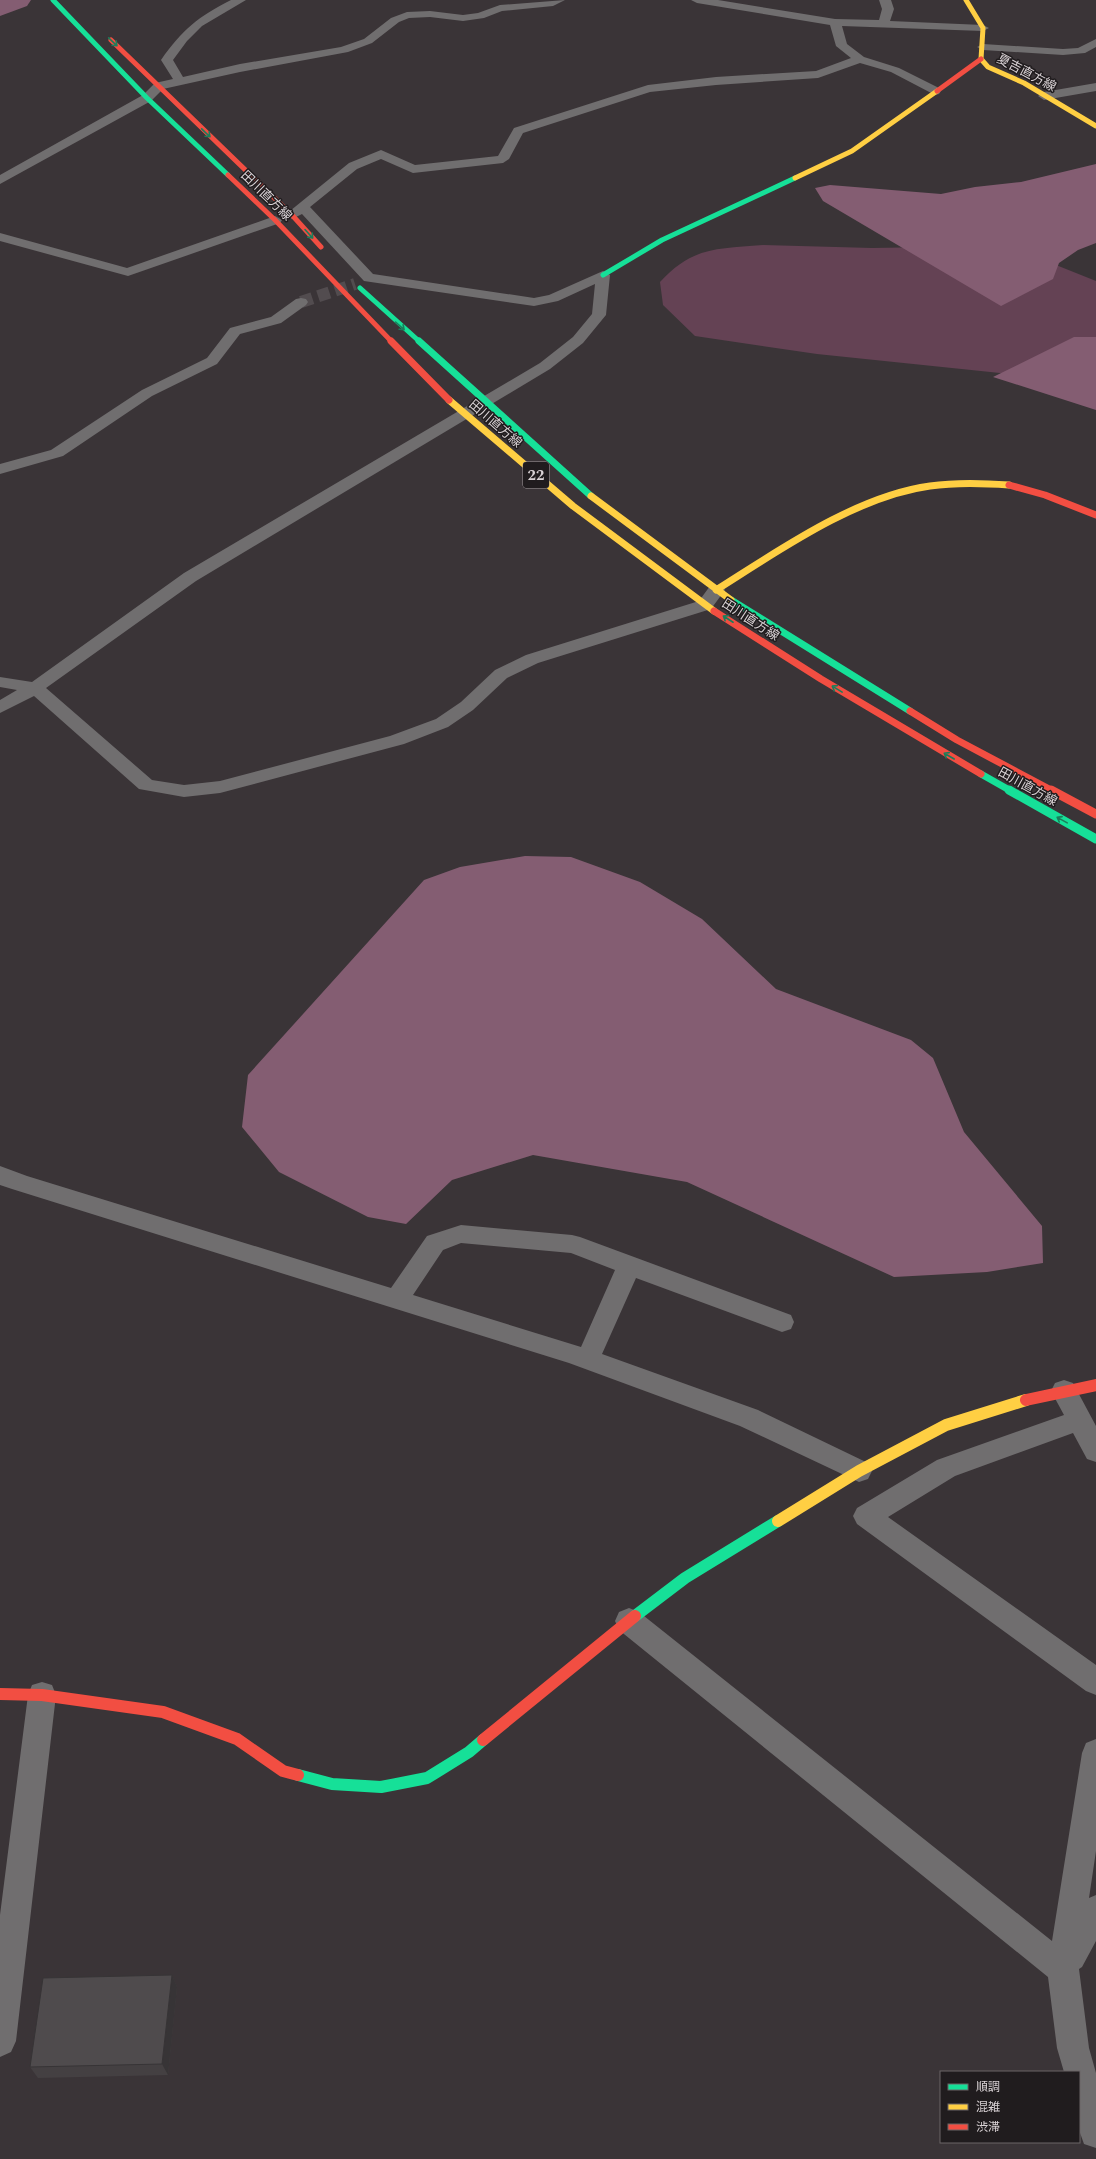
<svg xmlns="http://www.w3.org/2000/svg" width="1096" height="2159" font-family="Spectral,'Noto Sans JP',serif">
  <rect width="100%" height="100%" fill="#3a3437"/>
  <!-- green -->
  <path fill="#644254" d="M 763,245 L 872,248 L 934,247 L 1051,263 L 1096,281 L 1096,386 L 1000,373 L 817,354 L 695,336 L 663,305 L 660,282 C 693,246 718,249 763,245 Z"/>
  <!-- water -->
  <path fill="#845d72" d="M 1096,164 L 1096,243 L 1078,250 L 1059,263 L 1053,279 L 1001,306 L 823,201 L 815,188 L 830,185 L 941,194 L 975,187 L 1021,182 Z
    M 1074,337 L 1096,337 L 1096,410 L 993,377 Z
    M 525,856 L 571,857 L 640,882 L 702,919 L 776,989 L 911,1040 L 933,1058 L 964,1132 L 1042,1226 L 1043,1263 L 987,1272 L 894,1277 L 687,1182 L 533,1155 L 452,1180 L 406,1224 L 368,1217 L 279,1172 L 242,1127 L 248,1075 L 424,880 L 460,867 Z"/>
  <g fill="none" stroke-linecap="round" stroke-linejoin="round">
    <!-- river -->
    <path fill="#845d72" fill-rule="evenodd" d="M 0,0 L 31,0 L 27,6 L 0,16 Z"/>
    <!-- street-tunnel -->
    <path stroke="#524c4f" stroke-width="12" stroke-dasharray="12 6" stroke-linecap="butt" d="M 301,302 L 355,284"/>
    <!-- street -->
    <path fill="#706e6f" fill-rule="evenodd" d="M 231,0 L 246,0 L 202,26 L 187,41 L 173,60 L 183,77 L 240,64 L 341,47 L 364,39 L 391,18 L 407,12 L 430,11 L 463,15 L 478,13 L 500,5 L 565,0 L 553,6 L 502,11 L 484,18 L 463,21 L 430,17 L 409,18 L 399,22 L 372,43 L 348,52 L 240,72 L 163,89 L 151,101 L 0,184 L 0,175 L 143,95 L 155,83 L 173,79 L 161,60 C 182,30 199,16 231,0 Z
      M 691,0 L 718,0 L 835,19 L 879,20 L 882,9 L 879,0 L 891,0 L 894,9 L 890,21 L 983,25 L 989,28 L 983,31 L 842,26 L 847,44 L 864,57 L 899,68 L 939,88 L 941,91 L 939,94 L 935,95 L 891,72 L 860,63 L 818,78 L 716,85 L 650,92 L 523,133 L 509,159 L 503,163 L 413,173 L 381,159 L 357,169 L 310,207 L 373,274 L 534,298 L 549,295 L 603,271 L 610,275 L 606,315 L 583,343 L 550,369 L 196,581 L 46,688 L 152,780 L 184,785 L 220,781 L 390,736 L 436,719 L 461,702 L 495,670 L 526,655 L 699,601 L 710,586 L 722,586 L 725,590 L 711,609 L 538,663 L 507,678 L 473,710 L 448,727 L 404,744 L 220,793 L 184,797 L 139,789 L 34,696 L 0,713 L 0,700 L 17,690 L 0,687 L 0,677 L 32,682 L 184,573 L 540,363 L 573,337 L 592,314 L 595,284 L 558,301 L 534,306 L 364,281 L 302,214 L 292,219 L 285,215 L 349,163 L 381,150 L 415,165 L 498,156 L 514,128 L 648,85 L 716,77 L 816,71 L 851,58 L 836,46 L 830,25 L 697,3 Z
      M 1096,39 L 1096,47 L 1085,53 L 1063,55 L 983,50 L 977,47 L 983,44 L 1063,49 L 1078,48 Z
      M 1096,83 L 1096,91 L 1044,100 L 1038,96 L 1044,92 Z
      M 275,216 L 282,220 L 280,223 L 128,276 L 0,241 L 0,233 L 127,268 Z
      M 301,298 L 306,299 L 308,302 L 306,305 L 281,323 L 240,334 L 217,364 L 152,396 L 63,456 L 0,474 L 0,464 L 51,450 L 142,390 L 207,358 L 230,328 L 271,317 L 296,299 Z
      M 0,1166 L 27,1176 L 391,1288 L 427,1236 L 461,1225 L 572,1235 L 580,1237 L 791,1315 L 794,1322 L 791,1329 L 782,1332 L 636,1278 L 602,1354 L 758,1410 L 868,1463 L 872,1471 L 868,1479 L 859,1482 L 740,1426 L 569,1363 L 12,1189 L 0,1185 ZM 461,1243 L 571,1253 L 615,1270 L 581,1347 L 413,1295 L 443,1250 Z
      M 1064,1380 L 1073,1383 L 1096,1426 L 1096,1462 L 1087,1459 L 1073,1433 L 955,1476 L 888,1517 L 1096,1665 L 1096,1695 L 1086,1691 L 857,1524 L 853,1516 L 857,1508 L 937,1460 L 1064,1415 L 1051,1391 L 1055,1383 Z
      M 629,1608 L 639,1612 L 1052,1941 L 1082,1753 L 1086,1743 L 1096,1739 L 1096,1851 L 1089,1898 L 1096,1895 L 1096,1941 L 1082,1967 L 1079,1969 L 1089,2048 L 1096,2073 L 1096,2148 L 1084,2144 L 1079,2130 L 1079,2072 L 1064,2072 L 1057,2048 L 1048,1977 L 619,1630 L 615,1621 L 619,1612 Z
      M 42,1682 L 52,1685 L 56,1695 L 16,2041 L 11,2052 L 0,2057 L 0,1915 L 28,1695 L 32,1685 Z"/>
    <!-- fast-far3 -->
    <path stroke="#16e098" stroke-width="5" d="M 53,0 L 147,98 L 228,175
      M 603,275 L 662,240 L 795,178
      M 360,288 L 420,342"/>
    <!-- fast-far2 -->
    <path stroke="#16e098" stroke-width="7" d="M 419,341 L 591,496
      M 731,600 L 910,711
      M 981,774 L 1011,791"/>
    <!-- fast-far1 -->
    <path stroke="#16e098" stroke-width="9" d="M 1009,790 L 1096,839"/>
    <!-- fast -->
    <path stroke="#16e098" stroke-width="12" d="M 635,1616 L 685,1578 L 778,1521
      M 298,1775 L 332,1784 L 381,1787 L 427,1778 L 469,1752 L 483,1740"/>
    <!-- slow-far2 -->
    <path stroke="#ffcf43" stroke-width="5" d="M 966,0 L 983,28 L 981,59 L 988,67 L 1024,83 L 1096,126
      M 795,178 L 852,151 L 937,91"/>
    <!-- slow-far1 -->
    <path stroke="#ffcf43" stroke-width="7" d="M 449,400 L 573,506 L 714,611
      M 591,496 L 731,600
      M 716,590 C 778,551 856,496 930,486 C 957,482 982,483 1009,485"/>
    <!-- slow -->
    <path stroke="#ffcf43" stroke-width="12" d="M 778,1521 L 859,1471 L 946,1425 L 1026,1400"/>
    <!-- jam-far3 -->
    <path stroke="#f24e42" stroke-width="5" d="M 111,40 L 292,215 L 321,247
      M 937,91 L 981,59
      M 228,175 L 275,220 L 392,342"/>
    <!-- jam-far2 -->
    <path stroke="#f24e42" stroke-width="7" d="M 391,341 L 449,400
      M 1009,485 L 1045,495 L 1096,515
      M 714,611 L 821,679 L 981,774
      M 910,711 L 957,740 L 1053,791"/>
    <!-- jam-far1 -->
    <path stroke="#f24e42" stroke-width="9" d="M 1051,790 L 1096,814"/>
    <!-- jam -->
    <path stroke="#f24e42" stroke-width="12" d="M 1026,1400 L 1096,1385
      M 0,1694 L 42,1695 L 163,1712 L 237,1739 L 283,1771 L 298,1775
      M 483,1740 L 635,1616"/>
  </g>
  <!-- wall -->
  <path fill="#444042" d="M 172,1975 L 177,1987 L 168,2075 L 38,2078 L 30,2067 Z"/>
  <!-- shaded-wall -->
  <path fill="#373436" d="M 172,1975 L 177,1987 L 168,2075 L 162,2064 Z"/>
  <!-- building -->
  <path fill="#4f4b4d" stroke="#373436" d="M 172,1975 L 162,2064 L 30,2067 L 43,1978 Z"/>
  <!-- one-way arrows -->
  <defs><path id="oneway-shaft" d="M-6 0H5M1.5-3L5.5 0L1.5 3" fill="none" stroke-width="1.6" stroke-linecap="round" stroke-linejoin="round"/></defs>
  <g stroke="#1b7e5b">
    <use href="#oneway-shaft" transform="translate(113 42) rotate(44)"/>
    <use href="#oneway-shaft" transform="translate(206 133) rotate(44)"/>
    <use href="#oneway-shaft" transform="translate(309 234) rotate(48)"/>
    <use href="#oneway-shaft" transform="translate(400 326) rotate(42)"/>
    <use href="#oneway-shaft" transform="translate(728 619) rotate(-147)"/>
    <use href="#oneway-shaft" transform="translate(837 689) rotate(-149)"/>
    <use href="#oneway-shaft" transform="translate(949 756) rotate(-150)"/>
    <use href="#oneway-shaft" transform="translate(1062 820) rotate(-151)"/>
  </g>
  <g text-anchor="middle" stroke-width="3" stroke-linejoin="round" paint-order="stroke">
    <!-- far-street labels -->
    <g font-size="13" fill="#d9d2d5" stroke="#201c1e">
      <text transform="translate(1027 72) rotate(28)" y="5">夏吉直方線</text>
      <text transform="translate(267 195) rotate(44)" y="5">田川直方線</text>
      <text transform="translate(496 423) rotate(41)" y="5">田川直方線</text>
      <text transform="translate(751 619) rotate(33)" y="5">田川直方線</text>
      <text transform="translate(1028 786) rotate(29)" y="5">田川直方線</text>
    </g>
    <!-- shield labels -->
    <rect fill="#201c1e" stroke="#a29b9e" stroke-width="1" x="523" y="462" width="26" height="26" rx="3"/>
    <g font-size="15" font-weight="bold" fill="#d9d2d5">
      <text x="536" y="480">22</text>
    </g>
  </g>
  <!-- legend -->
  <rect x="940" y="2071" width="140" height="72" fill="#201c1e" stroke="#6a6567"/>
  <rect x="948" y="2084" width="20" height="6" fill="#16e098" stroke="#6a6567"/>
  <text x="976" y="2091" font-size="12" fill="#d9d2d5">順調</text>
  <rect x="948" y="2104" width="20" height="6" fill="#ffcf43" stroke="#6a6567"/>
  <text x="976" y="2111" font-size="12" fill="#d9d2d5">混雑</text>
  <rect x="948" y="2124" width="20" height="6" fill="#f24e42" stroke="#6a6567"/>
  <text x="976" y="2131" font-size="12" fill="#d9d2d5">渋滞</text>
</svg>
